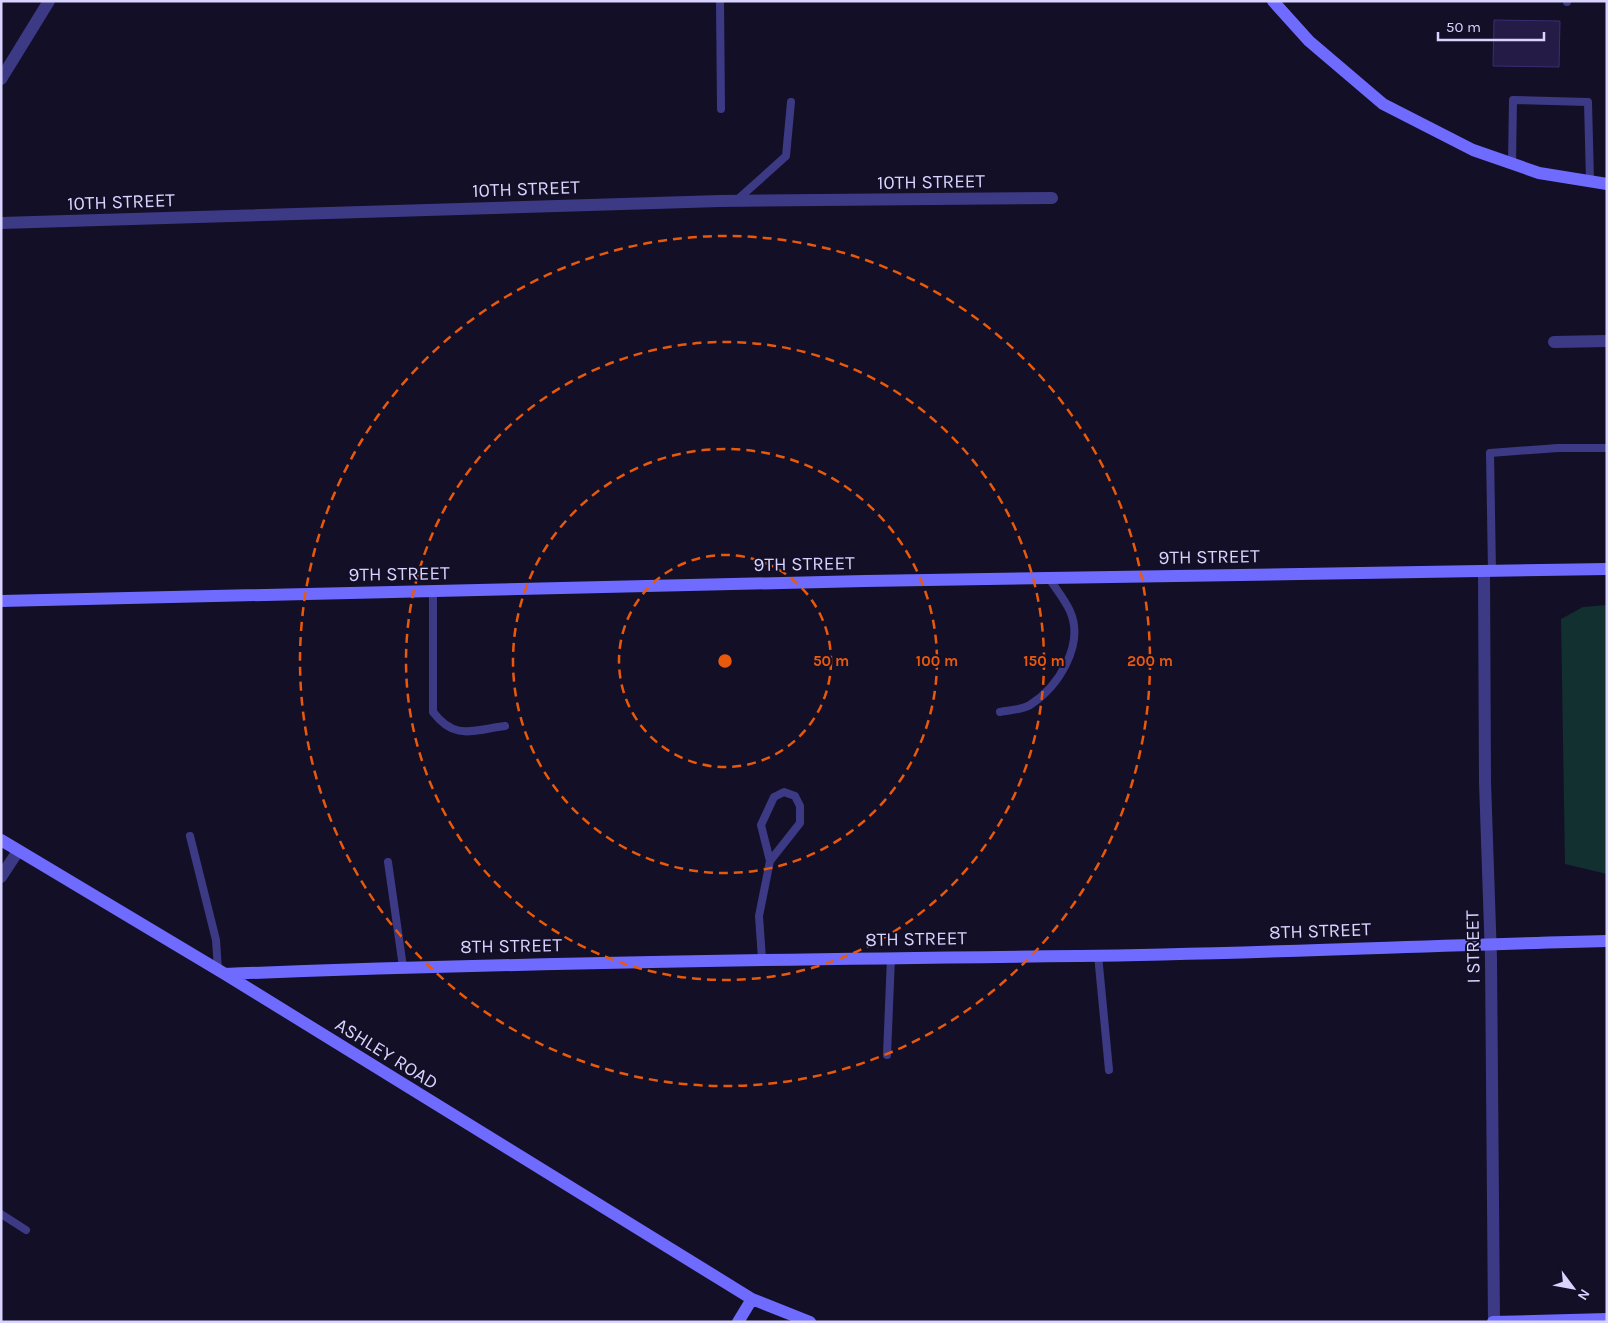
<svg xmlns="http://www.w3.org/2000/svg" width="1608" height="1323" font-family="Karla,sans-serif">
  <rect width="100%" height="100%" fill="#130f26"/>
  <!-- green -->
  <path fill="#12302f" d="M 1607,605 L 1607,874 L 1565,864 L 1561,619 L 1583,607 Z"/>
  <!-- building -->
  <path fill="#241b47" stroke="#3b2d73" d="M 1494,20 L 1560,21 L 1559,67 L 1493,66 Z"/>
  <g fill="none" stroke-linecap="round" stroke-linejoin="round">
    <!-- lane -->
    <path stroke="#3d3a85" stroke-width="8" d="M 720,1 L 721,109
      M 1567,2 L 1567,1
      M 1512,164 L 1513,100 L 1588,102 L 1590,181
      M 737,200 L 786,156 L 791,102
      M 1492,571 L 1490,453 L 1558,448 L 1607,448
      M 433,591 L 433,712 C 455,741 473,730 505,726
      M 1000,712 C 1009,710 1022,710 1030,705 C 1058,687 1085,645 1070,611 C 1065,600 1056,589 1049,578
      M 190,836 L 216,940 L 218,970
      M 388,862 L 403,967
      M 1098,955 L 1109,1070
      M 762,959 L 759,916 L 770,861 L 800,823 L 800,806 L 795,796 L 784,792 L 774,797 L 761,825 L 770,861
      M 887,1055 L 891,957
      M 1,1214 L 26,1230"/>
    <!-- street -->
    <path stroke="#3d3a85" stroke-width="12" d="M 1,79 L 49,1
      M 1,223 L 720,201 L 1052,198
      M 1554,342 L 1607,341
      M 1484,571 L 1485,782 L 1491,958 L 1494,1322
      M 1,877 L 18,851"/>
    <!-- secondary -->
    <path stroke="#6f6bff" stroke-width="12" d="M 1273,1 L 1309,41 L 1383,104 L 1473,150 L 1539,173 L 1607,184
      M 1,601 L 865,581 L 1607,569
      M 1,840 L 225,974 L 752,1299 L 810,1322
      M 225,974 C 510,963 794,959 1079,956 C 1255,954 1431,945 1607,941
      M 738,1322 L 752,1299
      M 1493,1322 L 1607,1319"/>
  </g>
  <!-- distance rings -->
  <g fill="none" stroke="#e8590c" stroke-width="2.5" stroke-dasharray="9 6">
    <circle cx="725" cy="661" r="106"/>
    <circle cx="725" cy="661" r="212"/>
    <circle cx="725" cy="661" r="319"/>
    <circle cx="725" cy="661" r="425"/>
  </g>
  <g text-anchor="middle" stroke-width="4" stroke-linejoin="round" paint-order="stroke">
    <!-- street labels -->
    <g font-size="19" fill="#d9d4ff" stroke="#130f26">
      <text transform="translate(931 181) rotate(-1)" y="7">10TH STREET</text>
      <text transform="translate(526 188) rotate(-2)" y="7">10TH STREET</text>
      <text transform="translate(121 201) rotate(-2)" y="7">10TH STREET</text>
      <text transform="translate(1209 556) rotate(-1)" y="7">9TH STREET</text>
      <text transform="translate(804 563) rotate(-1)" y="7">9TH STREET</text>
      <text transform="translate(399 573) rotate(-1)" y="7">9TH STREET</text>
      <text transform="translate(1320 930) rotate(-2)" y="7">8TH STREET</text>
      <text transform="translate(916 938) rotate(-1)" y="7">8TH STREET</text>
      <text transform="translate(511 945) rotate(-1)" y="7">8TH STREET</text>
      <text transform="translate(1472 947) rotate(-91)" y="7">I STREET</text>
      <text transform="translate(387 1053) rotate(32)" y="7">ASHLEY ROAD</text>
    </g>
  </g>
  <circle cx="725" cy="661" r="8" fill="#e8590c" stroke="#130f26" stroke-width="2.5"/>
  <g font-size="15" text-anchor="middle" font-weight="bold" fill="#e8590c" stroke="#130f26" stroke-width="4" stroke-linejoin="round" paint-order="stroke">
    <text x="831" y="666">50 m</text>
    <text x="937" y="666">100 m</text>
    <text x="1044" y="666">150 m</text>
    <text x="1150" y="666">200 m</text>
  </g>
  <!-- border -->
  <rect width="1608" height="1323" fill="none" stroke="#d9d4ff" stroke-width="5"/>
  <!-- north arrow -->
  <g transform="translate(1573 1288) rotate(122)" stroke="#130f26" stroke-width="4" paint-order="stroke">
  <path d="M0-4L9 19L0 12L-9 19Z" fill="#d9d4ff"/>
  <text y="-8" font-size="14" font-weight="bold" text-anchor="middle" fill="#d9d4ff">N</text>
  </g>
  <!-- scale -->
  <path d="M1438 32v8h106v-8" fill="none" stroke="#d9d4ff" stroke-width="2.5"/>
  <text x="1446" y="32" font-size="15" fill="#d9d4ff" stroke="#130f26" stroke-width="4" paint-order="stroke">50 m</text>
</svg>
